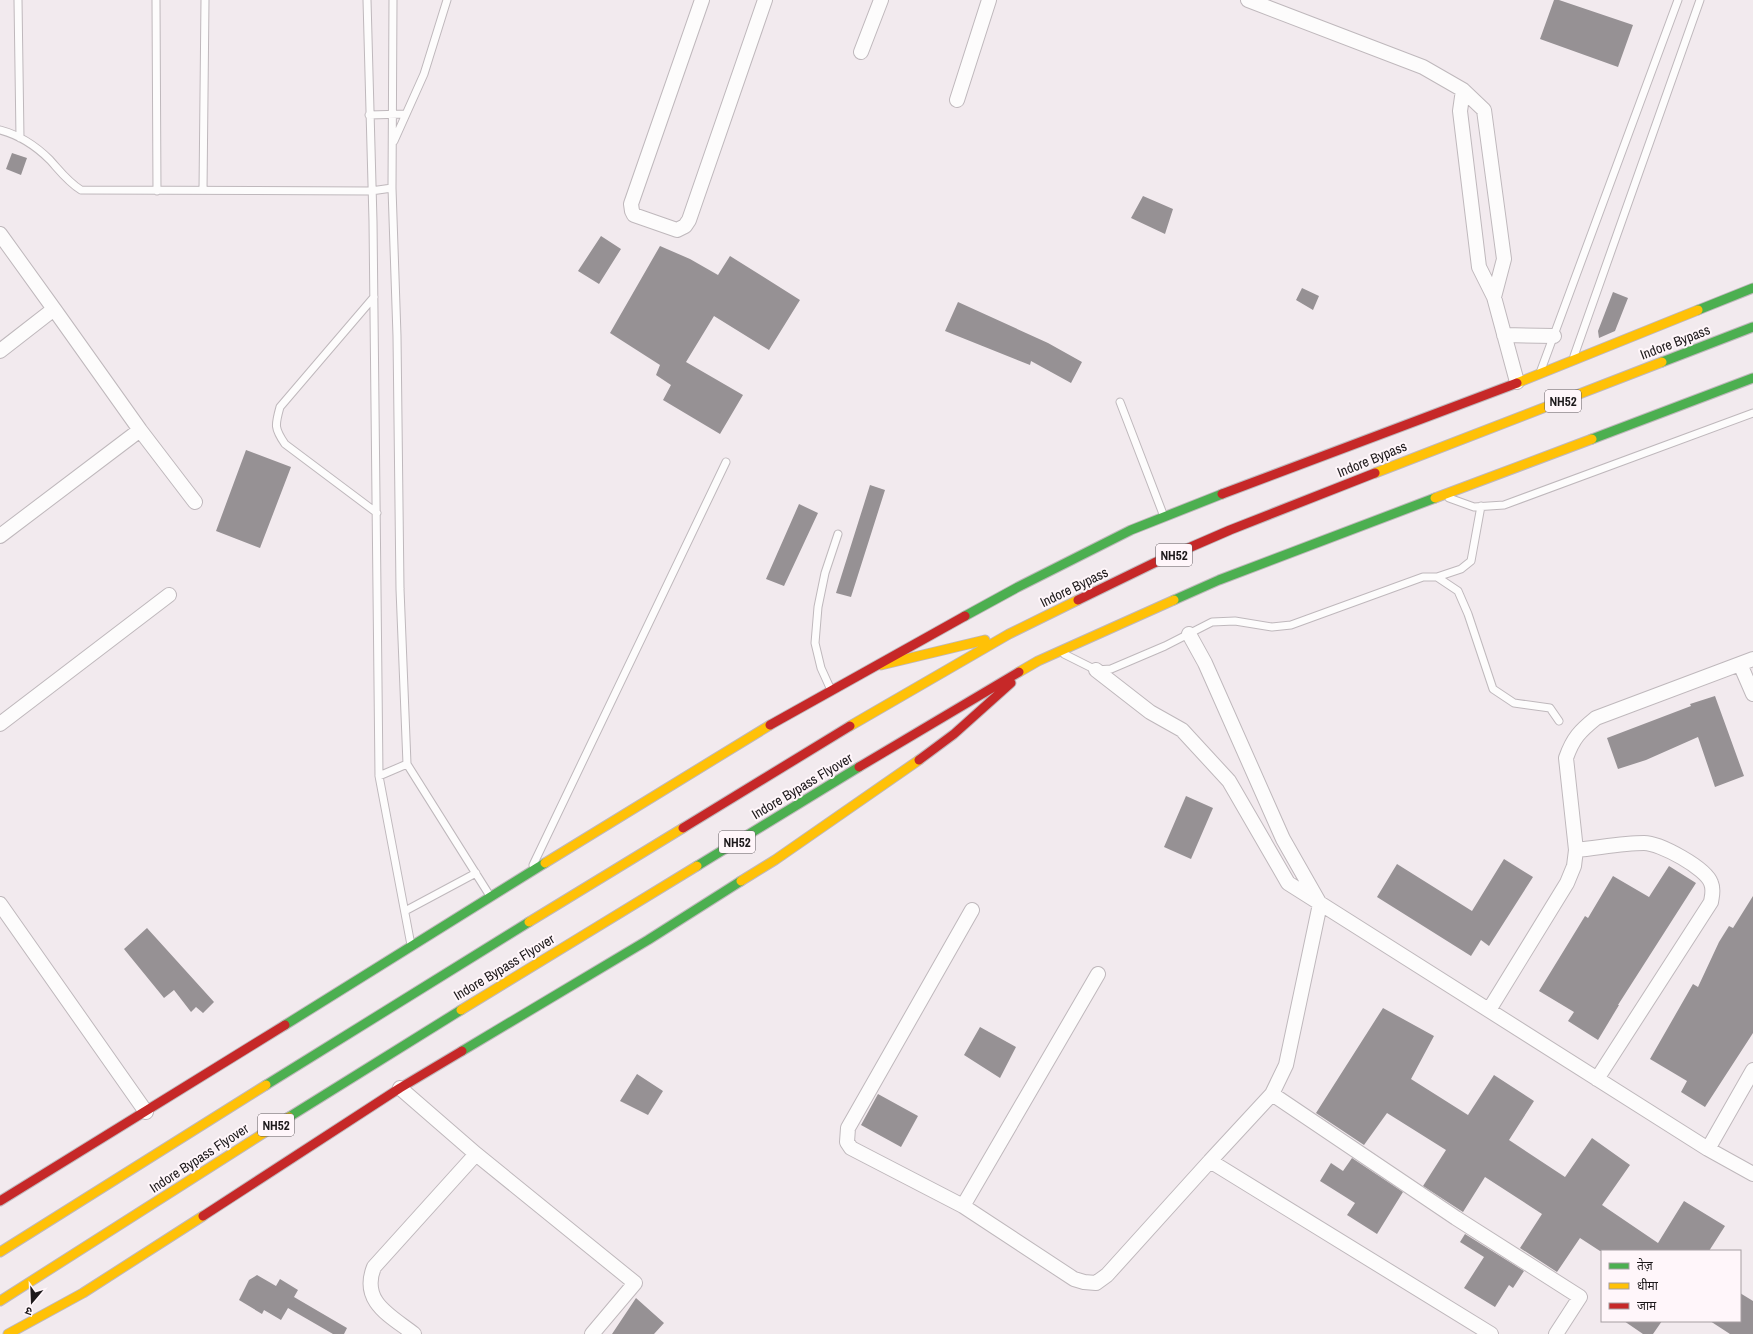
<svg xmlns="http://www.w3.org/2000/svg" width="1753" height="1334" font-family="'Archivo Narrow','Noto Sans Devanagari',sans-serif">
  <rect width="100%" height="100%" fill="#f2eaee"/>
  <!-- building -->
  <path fill="#969194" d="M 1554,0 L 1559,0 L 1633,25 L 1618,67 L 1540,39 Z
    M 12,153 L 27,158 L 21,175 L 6,169 Z
    M 1143,196 L 1173,209 L 1165,234 L 1131,218 Z
    M 601,236 L 621,249 L 599,284 L 578,271 Z
    M 660,246 L 690,259 L 718,275 L 730,256 L 800,300 L 769,350 L 714,316 L 686,362 L 743,395 L 720,434 L 663,400 L 671,385 L 656,375 L 660,365 L 610,333 Z
    M 1302,288 L 1319,296 L 1313,310 L 1296,300 Z
    M 1613,292 L 1628,298 L 1615,331 L 1599,338 L 1598,331 Z
    M 958,302 L 1048,343 L 1082,362 L 1071,383 L 1031,361 L 1030,365 L 945,331 Z
    M 246,450 L 291,467 L 260,548 L 216,531 Z
    M 870,485 L 885,490 L 851,597 L 836,593 Z
    M 799,504 L 818,513 L 784,586 L 766,579 Z
    M 1715,696 L 1744,776 L 1715,787 L 1698,737 L 1646,760 L 1618,769 L 1607,738 L 1691,706 L 1690,704 Z
    M 1186,796 L 1213,808 L 1191,859 L 1164,847 Z
    M 1504,859 L 1533,877 L 1489,946 L 1481,940 L 1471,956 L 1377,897 L 1397,864 L 1472,911 Z
    M 1669,866 L 1696,883 L 1618,1005 L 1619,1005 L 1598,1040 L 1568,1021 L 1574,1012 L 1539,991 L 1585,916 L 1588,918 L 1613,876 L 1649,897 Z
    M 1753,896 L 1753,1033 L 1705,1107 L 1681,1092 L 1687,1081 L 1650,1059 L 1693,984 L 1698,987 L 1719,942 L 1729,926 L 1733,928 Z
    M 147,928 L 214,1002 L 203,1013 L 196,1007 L 191,1012 L 174,990 L 164,998 L 124,949 Z
    M 1383,1008 L 1434,1036 L 1411,1079 L 1468,1115 L 1494,1075 L 1534,1101 L 1509,1140 L 1565,1177 L 1592,1138 L 1630,1165 L 1602,1205 L 1658,1243 L 1684,1201 L 1725,1226 L 1709,1251 L 1600,1251 L 1580,1238 L 1557,1272 L 1520,1248 L 1542,1214 L 1485,1177 L 1463,1212 L 1423,1186 L 1446,1150 L 1387,1113 L 1364,1145 L 1316,1113 Z
    M 980,1027 L 1016,1047 L 1000,1078 L 964,1055 Z
    M 637,1074 L 663,1091 L 648,1115 L 620,1101 Z
    M 878,1094 L 918,1116 L 901,1147 L 861,1125 Z
    M 1352,1158 L 1403,1192 L 1377,1234 L 1347,1215 L 1355,1203 L 1320,1181 L 1331,1163 L 1343,1171 Z
    M 1465,1234 L 1524,1271 L 1513,1288 L 1509,1285 L 1495,1307 L 1464,1288 L 1484,1257 L 1460,1242 Z
    M 257,1275 L 276,1286 L 280,1279 L 298,1290 L 294,1297 L 347,1328 L 344,1334 L 333,1334 L 288,1308 L 281,1320 L 264,1310 L 262,1314 L 239,1300 L 249,1280 Z
    M 1740,1293 L 1753,1301 L 1753,1334 L 1730,1334 L 1710,1321 L 1740,1321 Z
    M 636,1298 L 664,1323 L 654,1334 L 612,1334 Z
    M 1624,1321 L 1662,1321 L 1653,1334 L 1643,1334 Z"/>
  <g fill="none" stroke-linecap="round" stroke-linejoin="round">
    <defs>
      <path id="lane" d="M 18,0 L 20,138
        M 156,0 L 157,191
        M 367,0 L 373,221 L 379,776 L 411,945
        M 369,115 L 406,114
        M 0,130 C 19,135 36,146 50,160 C 60,171 68,182 81,190 L 371,191 L 392,188
        M 394,141 L 424,74 L 447,0
        M 203,190 L 205,0
        M 374,297 L 280,407 C 275,425 274,428 285,444 L 377,513
        M 1574,356 L 1700,0
        M 1541,370 L 1678,0
        M 1120,402 L 1163,514
        M 1449,498 L 1474,507 L 1504,505 L 1753,413
        M 1437,577 L 1461,569 L 1471,561 L 1481,506
        M 1064,654 L 1096,670 L 1111,669 L 1165,646 L 1212,622 L 1235,621 L 1272,627 L 1291,625 L 1423,577 L 1437,577 L 1458,591 L 1468,614 L 1493,689 L 1514,703 L 1550,708 L 1559,721
        M 831,690 L 821,668 L 815,643 L 818,607 L 825,573 L 838,534
        M 407,764 L 490,896
        M 379,776 L 407,764 L 400,589 L 397,336 L 392,188 L 393,0
        M 533,865 L 726,462
        M 405,911 L 476,873"/>
      <path id="street" d="M 702,0 L 631,204 L 632,211 L 634,215 L 677,230 L 685,226 L 689,220 L 765,0
        M 1248,0 L 1423,67 L 1463,90 L 1484,110 L 1504,259 L 1494,297
        M 861,52 L 881,0
        M 1463,90 L 1460,111 L 1479,267 L 1494,297 L 1517,382
        M 957,100 L 989,0
        M 0,234 L 54,309 L 0,351
        M 54,309 L 140,430 L 195,502
        M 1504,335 L 1554,336
        M 0,536 L 140,430
        M 1189,634 L 1205,663 L 1283,839 L 1320,904 L 1286,1065 L 1272,1094 L 1210,1161 L 1491,1334
        M 1740,664 L 1753,694
        M 1096,670 L 1150,712 L 1182,730 L 1229,781 L 1288,883 L 1708,1149 L 1753,1174
        M 0,724 L 169,595
        M 1576,850 C 1598,848 1622,843 1644,843 C 1660,843 1706,868 1711,883 C 1714,890 1712,895 1711,902 L 1597,1079
        M 0,904 L 146,1112
        M 972,910 L 848,1128 L 847,1142 L 851,1148 L 963,1206 L 1074,1279 L 1084,1282 L 1096,1283 L 1107,1275 L 1210,1161
        M 1489,1010 L 1567,883 L 1574,866 L 1576,850 L 1566,758 C 1573,738 1580,731 1596,718 L 1753,659
        M 400,1088 L 476,1154
        M 1272,1094 L 1456,1218 L 1580,1297 L 1556,1334
        M 1708,1149 L 1753,1070
        M 963,1206 L 1098,974
        M 414,1334 C 391,1316 360,1302 374,1267 L 476,1154 L 635,1283 L 592,1334"/>
      <path id="fast" d="M 1698,310 L 1753,288
        M 1662,362 L 1753,327
        M 1592,439 L 1753,378
        M 1174,600 L 1219,580 L 1435,498
        M 965,616 L 1018,587 L 1131,530 L 1222,494
        M 697,866 L 859,767
        M 285,1025 L 545,863
        M 462,1051 L 648,940 L 741,881
        M 266,1085 L 529,922
        M 289,1117 L 461,1010"/>
      <path id="slow" d="M 1517,383 L 1698,310
        M 1375,473 L 1662,362
        M 1435,498 L 1592,439
        M 881,665 L 985,640
        M 1019,672 L 1038,661 L 1174,600
        M 850,726 L 1009,634 L 1078,600
        M 545,863 L 770,725
        M 741,881 L 775,860 L 919,760
        M 529,922 L 683,828
        M 461,1010 L 697,866
        M 0,1252 L 266,1085
        M 0,1301 L 289,1117
        M 8,1334 L 83,1293 L 203,1216"/>
      <path id="jam" d="M 1222,494 L 1517,383
        M 1078,600 L 1154,563 L 1230,530 L 1375,473
        M 770,725 L 965,616
        M 919,760 L 954,734 L 1011,683
        M 859,767 L 1019,672
        M 683,828 L 850,726
        M 0,1201 L 285,1025
        M 203,1216 L 400,1088 L 462,1051"/>
    </defs>
    <!-- lane casing -->
    <use href="#lane" stroke="#bfb8bc" stroke-width="9"/>
    <!-- street casing -->
    <use href="#street" stroke="#bfb8bc" stroke-width="16"/>
    <!-- fast casing -->
    <use href="#fast" stroke="#bfb8bc" stroke-width="11"/>
    <!-- slow casing -->
    <use href="#slow" stroke="#bfb8bc" stroke-width="11"/>
    <!-- jam casing -->
    <use href="#jam" stroke="#bfb8bc" stroke-width="11"/>
    <!-- lane -->
    <use href="#lane" stroke="#fdfcfc" stroke-width="7"/>
    <!-- street -->
    <use href="#street" stroke="#fdfcfc" stroke-width="14"/>
    <!-- fast -->
    <use href="#fast" stroke="#4caf50" stroke-width="9"/>
    <!-- slow -->
    <use href="#slow" stroke="#ffc107" stroke-width="9"/>
    <!-- jam -->
    <use href="#jam" stroke="#c62828" stroke-width="9"/>
  </g>
  <g text-anchor="middle" stroke-width="4" stroke-linejoin="round" paint-order="stroke">
    <!-- shield labels -->
    <g fill="#fff6fa" stroke="#615b5e" stroke-width="1">
      <rect x="1545" y="390" width="36" height="22" rx="3"/>
      <rect x="1156" y="544" width="36" height="22" rx="3"/>
      <rect x="719" y="831" width="36" height="22" rx="3"/>
      <rect x="258" y="1114" width="36" height="22" rx="3"/>
    </g>
    <g font-size="13" font-weight="bold" fill="#1d191b">
      <text x="1563" y="406">NH52</text>
      <text x="1174" y="560">NH52</text>
      <text x="737" y="847">NH52</text>
      <text x="276" y="1130">NH52</text>
    </g>
    <!-- street labels -->
    <g font-size="14" fill="#1d191b" stroke="#fff6fa">
      <text transform="translate(1675 342) rotate(-21)" y="5">Indore Bypass</text>
      <text transform="translate(1372 459) rotate(-22)" y="5">Indore Bypass</text>
      <text transform="translate(1074 587) rotate(-26)" y="5">Indore Bypass</text>
      <text transform="translate(802 786) rotate(-31)" y="5">Indore Bypass Flyover</text>
      <text transform="translate(504 967) rotate(-31)" y="5">Indore Bypass Flyover</text>
      <text transform="translate(199 1158) rotate(-33)" y="5">Indore Bypass Flyover</text>
    </g>
  </g>
  <!-- legend -->
  <rect x="1601" y="1250" width="140" height="72" fill="#fff6fa" stroke="#a59ea1"/>
  <rect x="1609" y="1263" width="20" height="6" fill="#4caf50" stroke="#a59ea1"/>
  <text x="1637" y="1270" font-size="12" fill="#1d191b">तेज़</text>
  <rect x="1609" y="1283" width="20" height="6" fill="#ffc107" stroke="#a59ea1"/>
  <text x="1637" y="1290" font-size="12" fill="#1d191b">धीमा</text>
  <rect x="1609" y="1303" width="20" height="6" fill="#c62828" stroke="#a59ea1"/>
  <text x="1637" y="1310" font-size="12" fill="#1d191b">जाम</text>
  <!-- north arrow -->
  <g transform="translate(32 1302) rotate(199)" stroke="#fff6fa" stroke-width="3" paint-order="stroke">
  <path d="M0-3L7 15L0 10L-7 15Z" fill="#1d191b"/>
  <text y="-6" font-size="11" font-weight="bold" text-anchor="middle" fill="#1d191b">उ</text>
  </g>
</svg>
